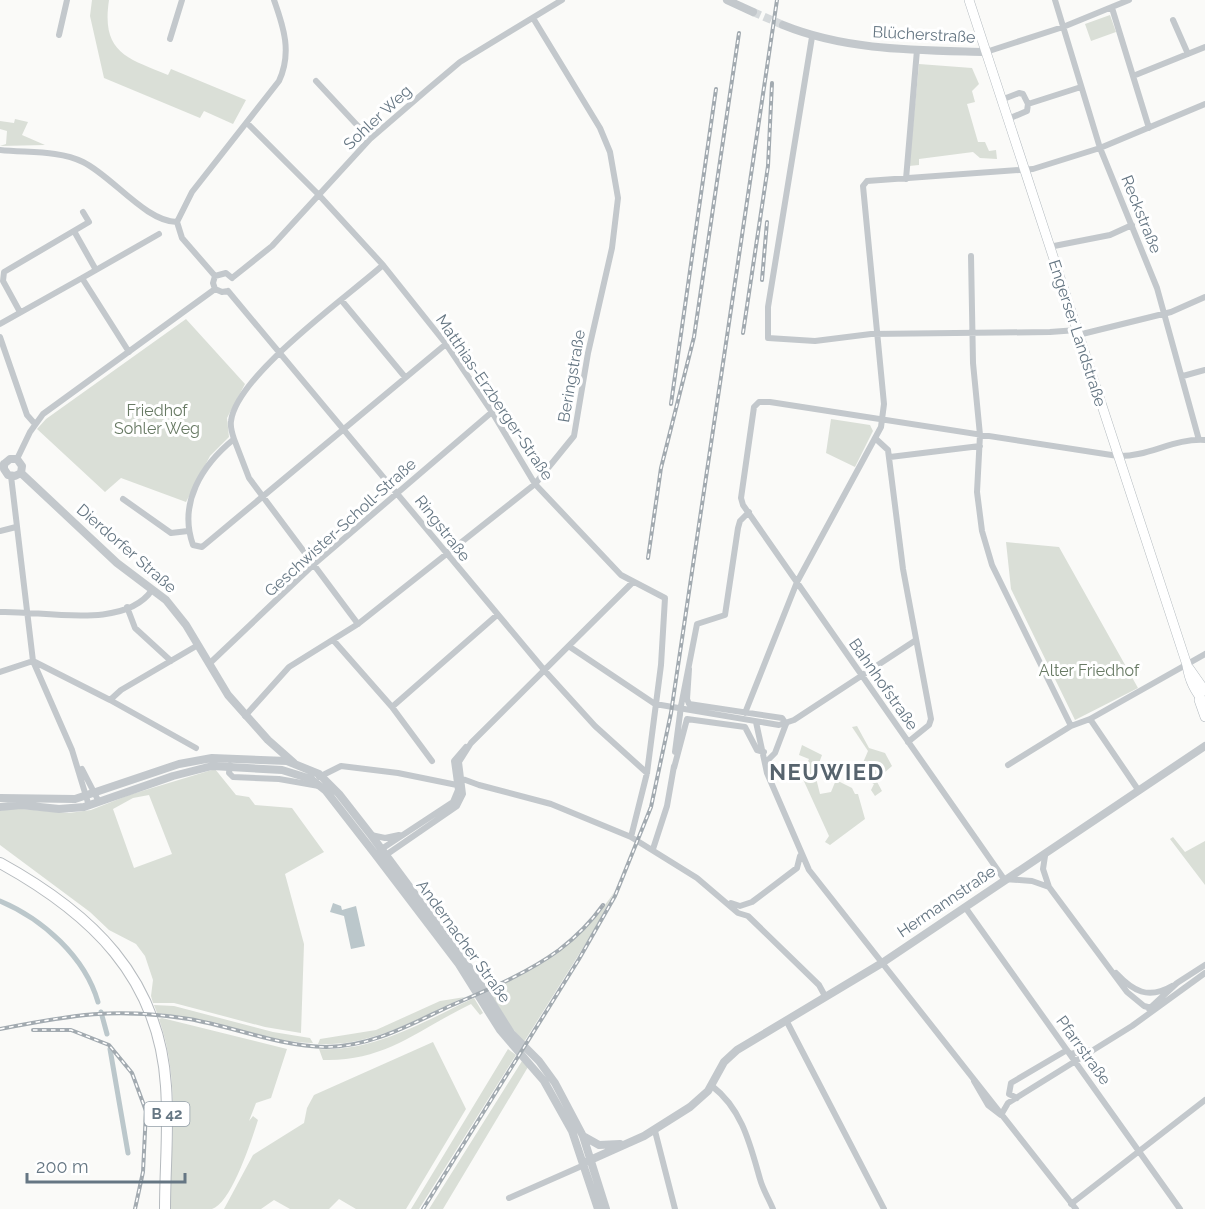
<svg xmlns="http://www.w3.org/2000/svg" width="1205" height="1209" font-family="Raleway,sans-serif">
  <rect width="100%" height="100%" fill="#fafaf8"/>
  <!-- green -->
  <path fill="#dadfd7" fill-rule="evenodd" d="M 92,0 L 109,0 C 101,53 127,58 168,75 L 171,69 L 246,100 L 233,124 L 204,111 L 200,118 L 104,78 L 90,16 Z
    M 1110,15 L 1116,32 L 1091,41 L 1085,24 Z
    M 919,64 L 972,68 L 979,84 L 972,91 L 975,102 L 967,104 L 978,142 L 985,142 L 989,151 L 996,150 L 997,159 L 980,158 L 973,152 L 919,159 L 919,165 L 909,166 Z
    M 15,119 L 28,122 L 22,135 L 45,145 L 0,146 L 6,144 L 7,131 L 0,129 L 0,121 L 14,123 Z
    M 186,319 L 245,384 L 227,418 L 229,437 L 210,456 L 186,502 L 121,478 L 105,492 L 37,429 L 46,419 Z
    M 831,419 L 870,425 L 873,431 L 855,467 L 826,453 Z
    M 1006,542 L 1059,547 L 1138,688 L 1075,720 L 1011,589 Z
    M 857,726 L 869,748 L 885,753 L 892,766 L 876,780 L 882,791 L 875,796 L 871,790 L 874,784 L 861,777 L 859,772 L 868,751 L 852,727 Z
    M 802,745 L 822,755 L 815,774 L 820,794 L 831,792 L 836,780 L 852,788 L 855,794 L 858,794 L 865,819 L 830,845 L 825,842 L 829,836 L 797,766 L 795,766 L 794,763 L 805,768 L 809,759 L 799,755 Z
    M 215,769 L 236,795 L 249,797 L 255,805 L 292,808 L 324,852 L 285,874 L 304,944 L 301,1033 L 265,1027 L 174,1003 L 153,1003 L 151,996 L 153,980 L 145,956 L 136,944 L 109,930 L 90,912 L 0,845 L 0,811 L 11,808 L 69,813 L 91,810 L 129,795 ZM 149,795 L 172,854 L 134,868 L 113,809 L 133,798 Z
    M 1173,837 L 1185,852 L 1205,841 L 1205,885 L 1170,839 Z
    M 615,891 L 593,932 L 524,1042 L 511,1027 L 489,991 C 543,964 580,942 615,891 Z
    M 465,997 C 419,1018 371,1047 318,1044 L 320,1039 L 376,1030 L 440,1001 Z
    M 474,998 L 483,1013 L 480,1015 L 471,1004 C 419,1029 385,1062 323,1060 L 319,1049 C 374,1052 425,1021 474,998 Z
    M 154,1005 L 174,1006 L 273,1032 L 310,1038 L 313,1043 C 260,1042 210,1019 157,1013 Z
    M 162,1018 L 287,1049 L 271,1098 L 256,1103 L 249,1121 L 253,1116 L 258,1120 C 252,1139 231,1204 212,1209 C 200,1209 182,1209 169,1209 C 171,1144 181,1082 159,1019 Z
    M 433,1042 L 466,1109 L 406,1209 L 356,1209 L 339,1199 L 329,1209 L 290,1209 L 274,1200 L 261,1209 L 224,1209 L 253,1155 L 304,1123 L 307,1108 L 314,1095 Z
    M 508,1049 L 516,1055 L 419,1209 L 411,1209 Z
    M 522,1061 L 528,1067 L 443,1209 L 429,1209 Z"/>
  <!-- water -->
  <path fill="#bbc7cb" d="M 333,903 L 341,906 L 342,910 L 356,906 L 365,946 L 351,949 L 344,916 L 330,912 Z"/>
  <g fill="none" stroke-linecap="round" stroke-linejoin="round">
    <!-- canal -->
    <path stroke="#bbc7cb" stroke-width="5" d="M 0,901 C 43,919 85,957 98,1002
      M 101,1012 L 107,1034
      M 110,1049 L 128,1153"/>
    <!-- tertiary-tunnel -->
    <path stroke="#d5d9db" stroke-width="8" stroke-dasharray="8 4" stroke-linecap="butt" d="M 753,12 L 783,25"/>
    <defs>
      <path id="secondary" d="M 969,0 L 1187,665 C 1189,681 1195,691 1205,704
        M 1189,668 L 1205,691
        M 1199,700 L 1205,717"/>
      <path id="primary" d="M 0,863 C 91,913 159,977 166,1086 C 169,1127 165,1168 165,1209"/>
    </defs>
    <!-- secondary casing -->
    <use href="#secondary" stroke="#b3babf" stroke-width="10"/>
    <!-- primary casing -->
    <use href="#primary" stroke="#b5babe" stroke-width="12"/>
    <!-- minor -->
    <path stroke="#c3c8cc" stroke-width="6" d="M 1055,0 L 1100,148 L 1157,288 L 1199,440
      M 1112,8 L 1149,128
      M 1173,20 L 1188,54
      M 59,35 L 67,0
      M 812,37 L 768,307 L 768,338 L 815,341 L 871,334 L 1050,332 L 1077,330
      M 170,39 L 182,0
      M 986,52 L 1063,27 L 1129,0
      M 1133,76 L 1205,47
      M 316,81 L 370,139
      M 1001,100 L 1019,93 L 1023,94 L 1028,104
      M 1008,119 L 1027,111 L 1028,104 L 1081,87
      M 247,123 L 318,194 L 383,265 L 446,344 L 492,412 L 535,484 L 621,575 L 665,598 L 661,665 L 647,773 L 631,837
      M 0,150 C 27,153 59,150 83,162 C 112,176 146,222 177,222
      M 906,179 L 917,50
      M 74,231 L 96,270
      M 1049,247 L 1110,235 L 1132,225
      M 971,256 L 973,363 L 980,435 L 977,492 L 982,531 L 992,565 L 1071,726
      M 383,265 C 347,297 237,375 231,421 C 230,427 232,433 234,439 C 202,465 178,503 193,545 L 202,547 L 446,344
      M 215,276 L 182,238 L 177,222 L 192,192 L 279,81 C 292,53 284,28 274,0
      M 215,276 L 213,283 L 215,289 L 222,292 L 228,291
      M 215,276 L 226,273 L 232,278
      M 82,278 L 159,234
      M 232,278 L 272,246 L 370,139 L 428,89 L 460,62 L 562,0
      M 228,291 L 545,671 L 595,726 L 647,773
      M 342,301 L 405,377
      M 20,312 L 3,281 L 4,272 L 89,222 L 83,212
      M 0,324 L 82,278 L 129,352
      M 1078,335 L 1171,312 L 1205,297
      M 0,337 L 27,415 L 35,424
      M 1183,376 L 1205,370
      M 234,439 L 249,478 L 358,624
      M 876,439 L 888,450 L 903,569 L 931,719 L 929,725 L 908,742
      M 890,457 L 980,446
      M 17,459 L 30,432 L 43,414 L 215,289
      M 11,476 L 33,661 L 72,750 L 89,806
      M 123,499 L 171,533 L 188,531
      M 0,531 L 16,527
      M 127,607 L 135,628 L 171,661
      M 0,612 C 41,610 124,631 152,590
      M 334,641 L 392,707 L 432,761
      M 570,647 L 655,704 L 779,725 L 794,720 L 916,640
      M 209,664 L 312,566 L 492,412
      M 689,669 L 687,699 L 689,704 L 782,718 L 786,724
      M 0,672 L 33,661 L 110,700 L 196,748
      M 110,700 L 121,690 L 198,645
      M 681,706 L 697,624 L 725,615 L 738,528 L 740,521 L 749,512
      M 392,707 L 497,615
      M 745,713 L 797,582 L 881,427 L 884,404 L 863,186 L 867,181 L 1033,169 L 1100,148 L 1205,104
      M 245,716 L 289,667 L 358,624 L 535,484 L 574,436 L 588,353 L 612,248 L 618,198 L 610,152 L 600,128 L 533,18
      M 1090,719 L 1139,791
      M 756,722 L 767,773 L 809,870 L 1076,1209
      M 675,752 L 680,714
      M 765,763 L 775,753 L 786,724
      M 230,765 L 229,773 L 233,777 L 279,779 L 319,786
      M 1008,765 L 1071,726 L 1090,719 L 1205,654
      M 674,768 L 687,719 L 745,727 L 757,750 L 764,752
      M 82,769 L 99,802
      M 319,777 L 341,766 L 398,773 L 457,785
      M 460,778 L 479,785 L 551,804 L 631,837 L 697,878 L 738,913 L 748,916 L 819,985 L 825,996
      M 371,835 L 385,838 L 399,835
      M 653,849 L 667,806 L 674,766
      M 380,850 L 453,802 L 458,790 L 454,761 L 466,747
      M 1045,856 L 1043,869 L 1049,887 L 1127,992 L 1144,1006 L 1155,1009
      M 383,857 L 457,806 L 463,794 L 459,762 L 471,743 L 633,582
      M 1049,887 L 1032,881 L 1004,879 L 743,505 L 741,498 L 754,407 L 759,402 L 770,402 L 1118,456 C 1148,457 1174,438 1205,440
      M 731,903 L 740,906 L 752,902 L 797,868 L 800,856
      M 965,907 L 1180,1209
      M 1116,973 C 1133,991 1148,1000 1172,986
      M 1149,1009 L 1177,983 L 1205,965
      M 786,1020 L 884,1209
      M 1070,1054 L 1090,1050
      M 974,1081 L 988,1105 L 1001,1115
      M 712,1086 C 742,1109 750,1144 760,1179 C 763,1190 769,1199 773,1209
      M 1017,1098 L 1009,1094 L 1011,1083 L 1067,1050
      M 1001,1115 L 1008,1103 L 1132,1026 L 1205,973
      M 655,1131 L 675,1209
      M 509,1198 L 584,1165
      M 1071,1204 L 1205,1100"/>
    <!-- tertiary -->
    <path stroke="#c3c8cc" stroke-width="8" d="M 727,0 L 753,12
      M 783,25 C 847,51 917,50 986,52
      M 4,464 L 10,459 L 17,459 L 22,466 L 21,473
      M 4,464 L 4,469 L 8,475 L 15,476 L 21,473
      M 21,473 L 117,563 L 166,600 L 186,625 L 228,695 L 268,740 L 294,763
      M 0,798 L 75,799 L 179,764 L 212,758 L 287,761 L 319,774 L 339,794 L 371,835 L 474,974 L 511,1033 L 539,1061 L 555,1083 L 583,1136 L 606,1209
      M 0,807 L 21,805 L 59,809 L 84,807 L 173,776 L 212,766 L 282,770 L 311,779 L 326,791 L 375,854 L 458,963 L 500,1030 L 544,1081 L 572,1131 L 598,1209
      M 583,1136 L 599,1145 L 620,1144
      M 588,1161 L 644,1136 L 690,1107 L 708,1091 L 724,1062 L 737,1050 L 882,963 L 1205,746"/>
    <!-- secondary -->
    <use href="#secondary" stroke="#fff" stroke-width="9"/>
    <!-- primary -->
    <use href="#primary" stroke="#fff" stroke-width="10"/>
    <defs>
      <path id="rail" d="M 762,280 L 767,222
        M 743,333 L 768,166 L 772,83
        M 671,404 L 716,89
        M 648,558 L 661,468 L 694,337 L 739,33
        M 0,1029 C 72,1015 115,1007 189,1019 C 235,1027 278,1046 326,1047 C 371,1047 411,1024 450,1006 C 487,990 526,974 559,950 C 576,937 591,922 603,905
        M 33,1030 L 71,1030 L 109,1045 L 132,1073 L 146,1111 L 143,1172 L 135,1209
        M 423,1209 L 579,959 L 615,896 L 651,807 L 671,713 L 777,0"/>
    </defs>
    <!-- rail casing -->
    <use href="#rail" stroke="#a2aab0" stroke-width="4"/>
    <!-- rail -->
    <use href="#rail" stroke="#fff" stroke-width="1.5" stroke-dasharray="4.5" stroke-linecap="butt"/>
    <!-- minor-bridge -->
    <path stroke="#c3c8cc" stroke-width="6" d="M 680,714 L 681,706"/>
  </g>
  <g text-anchor="middle" stroke-width="6" stroke-linejoin="round" paint-order="stroke">
    <!-- shield labels -->
    <rect fill="#fff" stroke="#939fa8" stroke-width="1.5" x="144.5" y="1102" width="45" height="24" rx="4.5"/>
    <g font-size="15" font-weight="bold" fill="#657683">
      <text x="167" y="1119">B 42</text>
    </g>
    <!-- street labels -->
    <g font-size="16" fill="#657683" stroke="#fff">
      <text transform="translate(924 34) rotate(3)" y="6">Blücherstraße</text>
      <text transform="translate(377 117) rotate(-43)" y="6">Sohler Weg</text>
      <text transform="translate(1142 214) rotate(68)" y="6">Reckstraße</text>
      <text transform="translate(1078 333) rotate(72)" y="6">Engerser Landstraße</text>
      <text transform="translate(571 376) rotate(-80)" y="6">Beringstraße</text>
      <text transform="translate(495 397) rotate(56)" y="6">Matthias-Erzberger-Straße</text>
      <text transform="translate(340 527) rotate(-42)" y="6">Geschwister-Scholl-Straße</text>
      <text transform="translate(443 528) rotate(52)" y="6">Ringstraße</text>
      <text transform="translate(127 548) rotate(41)" y="6">Dierdorfer Straße</text>
      <text transform="translate(884 684) rotate(55)" y="6">Bahnhofstraße</text>
      <text transform="translate(946 901) rotate(-34)" y="6">Hermannstraße</text>
      <text transform="translate(464 941) rotate(54)" y="6">Andernacher Straße</text>
      <text transform="translate(1084 1050) rotate(54)" y="6">Pfarrstraße</text>
    </g>
    <!-- park labels -->
    <g font-size="16" fill="#687a64" stroke="#fff">
      <text x="157" y="416">Friedhof<tspan x="157" dy="18">Sohler Weg</tspan></text>
      <text x="1089" y="676">Alter Friedhof</text>
    </g>
    <!-- district labels -->
    <g font-size="22" font-weight="bold" letter-spacing="1.5" fill="#57646e" stroke="#fff">
      <text x="827" y="780">NEUWIED</text>
    </g>
  </g>
  <!-- scale -->
  <path d="M27 1173v9h158v-9" fill="none" stroke="#657683" stroke-width="3"/>
  <text x="36" y="1173" font-size="18" fill="#657683" stroke="#ffffff" stroke-width="4.5" paint-order="stroke">200 m</text>
</svg>
